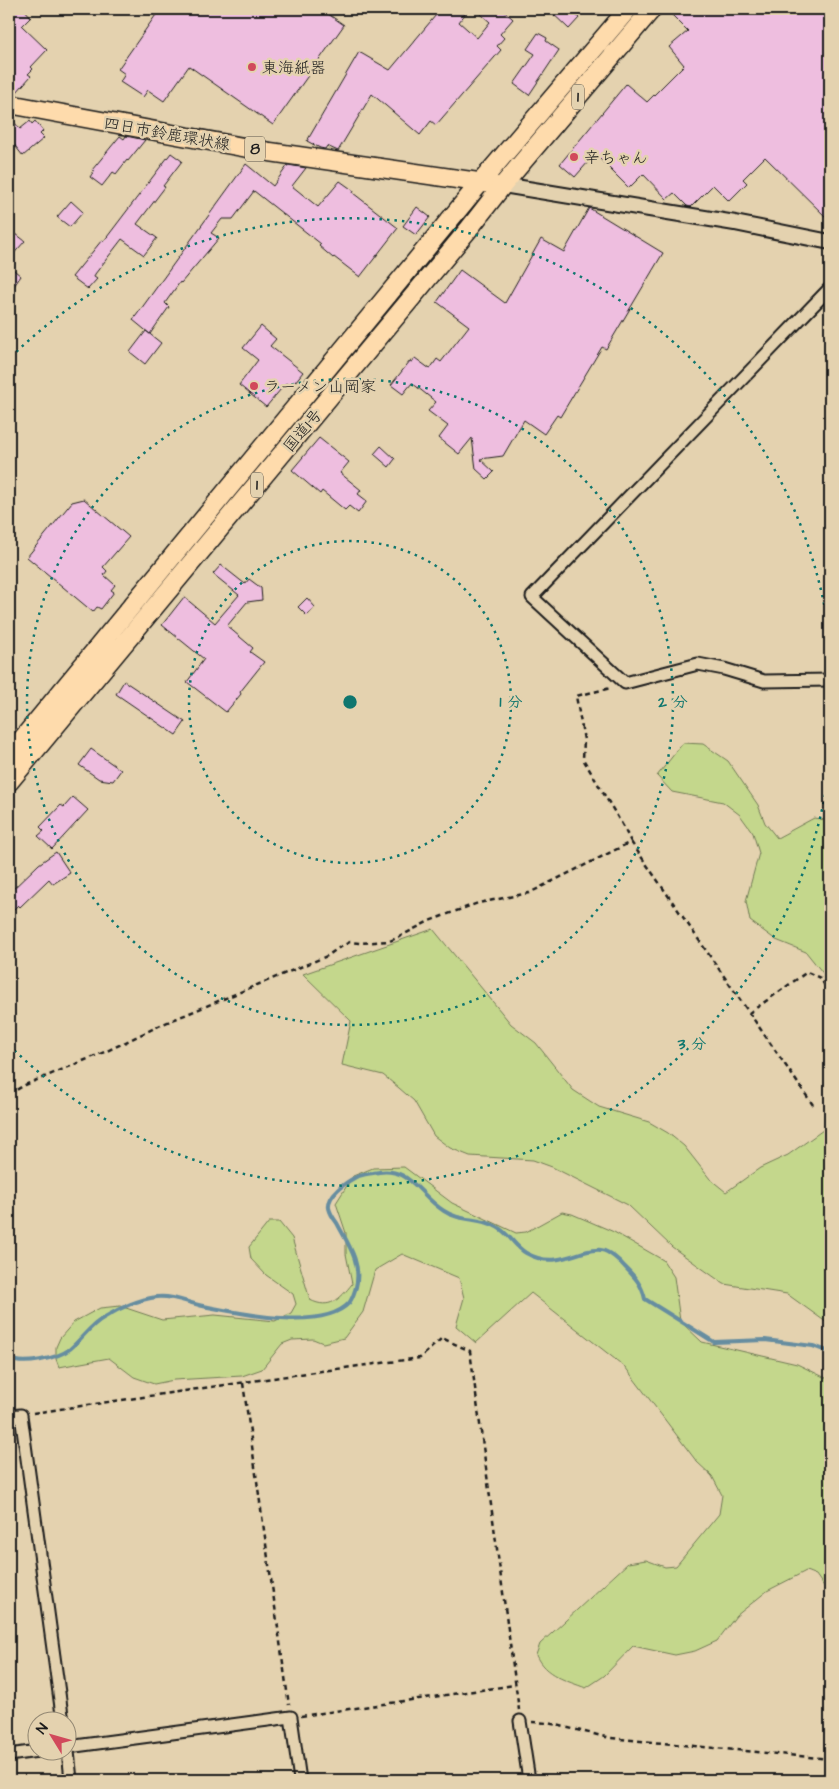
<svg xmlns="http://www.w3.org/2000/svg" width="839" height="1789" font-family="'Architects Daughter','Klee One',sans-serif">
  <rect width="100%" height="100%" fill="#e4d2af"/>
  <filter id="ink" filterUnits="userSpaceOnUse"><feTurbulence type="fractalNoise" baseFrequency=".02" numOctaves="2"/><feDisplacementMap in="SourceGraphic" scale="10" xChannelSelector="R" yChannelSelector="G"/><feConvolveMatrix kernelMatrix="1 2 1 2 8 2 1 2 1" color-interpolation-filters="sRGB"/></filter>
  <g filter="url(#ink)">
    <!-- green -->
    <path fill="#c4d78c" stroke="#707a54" d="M 683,743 L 703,744 L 728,761 L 758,805 L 765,823 L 777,838 L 814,818 L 830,821 L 830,982 L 806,952 L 776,940 L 750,921 L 746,901 L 759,853 L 753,833 L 740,815 L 723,802 L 672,792 L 657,776 Z
      M 433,929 L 511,1024 L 536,1043 L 573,1090 L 599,1107 L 649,1122 L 668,1133 L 684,1146 L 710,1179 L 726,1192 L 760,1168 L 788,1155 L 830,1125 L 830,1325 L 787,1294 L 724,1284 L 672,1247 L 628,1205 L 552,1167 L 533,1160 L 470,1156 L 450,1148 L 434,1136 L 414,1101 L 399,1088 L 383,1075 L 342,1065 L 351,1021 L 303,974 Z
      M 404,1167 L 452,1203 L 516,1233 L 526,1232 L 562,1212 L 572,1214 L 614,1232 L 663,1260 L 674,1277 L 680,1321 L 702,1342 L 797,1364 L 830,1380 L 830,1595 L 816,1575 L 806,1571 L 767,1591 L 736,1616 L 717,1641 L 695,1651 L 675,1655 L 633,1646 L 604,1676 L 586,1688 C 567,1681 544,1675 536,1655 L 540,1644 L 628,1563 L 646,1560 L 665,1567 L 676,1566 L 719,1514 L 722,1495 L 712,1476 L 697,1462 L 625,1367 L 531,1293 L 476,1343 L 456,1326 L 464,1298 L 459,1278 L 402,1254 L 375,1270 L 363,1312 L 344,1338 L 323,1343 L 313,1339 L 292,1340 L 282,1344 L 262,1369 L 242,1376 L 174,1380 L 154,1384 L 134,1377 L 109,1358 L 59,1367 L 56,1359 L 56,1347 L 60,1338 L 74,1322 L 100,1308 L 120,1306 L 162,1320 L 215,1315 L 275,1321 L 291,1313 L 296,1304 L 293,1294 L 266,1275 L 251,1259 L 249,1247 L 269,1222 L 279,1222 L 292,1238 L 310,1300 C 330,1310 340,1299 352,1284 L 346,1254 L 346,1233 L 336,1203 L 353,1176 L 373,1168 Z"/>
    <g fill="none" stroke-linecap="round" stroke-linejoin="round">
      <!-- stream -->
      <path stroke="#668da0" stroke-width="4" d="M 9,1358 C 22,1367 58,1358 70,1349 C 82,1339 90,1325 105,1317 C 119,1308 140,1299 157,1297 C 171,1295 189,1303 203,1306 C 239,1313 322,1332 349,1303 C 353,1298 354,1293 356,1287 C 362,1263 348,1244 337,1223 C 334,1219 330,1213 329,1208 C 327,1195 346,1182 356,1177 C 361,1175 368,1174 373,1173 C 410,1164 417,1194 444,1211 C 460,1222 481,1217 497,1227 C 509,1233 514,1246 526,1253 C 547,1265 563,1259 584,1252 C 588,1251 596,1249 601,1250 C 609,1251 620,1261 625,1267 C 635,1277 642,1285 645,1299 L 714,1342 L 765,1340 L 813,1346 L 830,1352"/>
    </g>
    <!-- building -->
    <path fill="#eebedf" stroke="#1c1c1c" d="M 9,9 L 24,9 L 31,17 L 22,26 L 47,50 L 31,67 L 33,69 L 28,74 L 31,76 L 16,93 L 9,86 Z
      M 160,9 L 321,9 L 344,25 L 273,125 L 189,66 L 164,101 L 148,90 L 143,97 L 120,82 L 125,74 L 118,69 Z
      M 441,9 L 469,9 L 459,22 L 477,38 L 490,22 L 475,9 L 502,9 L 513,19 L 500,34 L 504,38 L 497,46 L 501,50 L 436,125 L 431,121 L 420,135 L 372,94 L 338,151 L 327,146 L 325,149 L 320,148 L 307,141 L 359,52 L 390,70 Z
      M 548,9 L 570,9 L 579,18 L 569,29 Z
      M 666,9 L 830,9 L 830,221 L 765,157 L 743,179 L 747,183 L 729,201 L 713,185 L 691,207 L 687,206 L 674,193 L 667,199 L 643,174 L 629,188 L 595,154 L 575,177 L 560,164 L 626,84 L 647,102 L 684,65 L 669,47 L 688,31 Z
      M 538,33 L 547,38 L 546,41 L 559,50 L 529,95 L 514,84 L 535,54 L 527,49 Z
      M 9,116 L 20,129 L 30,121 L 32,124 L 35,121 L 43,131 L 40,134 L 44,138 L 23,156 L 9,138 Z
      M 120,136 L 124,139 L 126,136 L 145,140 L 128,161 L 127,160 L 116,174 L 113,172 L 102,186 L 90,177 L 94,171 L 92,170 Z
      M 171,153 L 182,161 L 163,186 L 165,187 L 137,224 L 157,238 L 144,255 L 122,239 L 95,274 L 94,277 L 97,279 L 88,289 L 72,277 L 102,240 L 104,241 Z
      M 246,164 L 273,186 L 288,165 L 306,168 L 292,186 L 318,207 L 340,181 L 354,191 L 353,193 L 398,228 L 360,277 L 334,257 L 333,258 L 319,246 L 321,244 L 254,191 L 233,219 L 222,219 L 211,233 L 219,238 L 181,283 L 180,282 L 165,303 L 169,307 L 150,334 L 133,320 Z
      M 71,201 L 83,212 L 70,227 L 57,217 Z
      M 417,207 L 430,217 L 416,235 L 403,226 Z
      M 589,208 L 663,253 L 606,349 L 602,347 L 560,417 L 557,415 L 544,434 L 524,420 L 503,456 L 480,459 L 494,472 L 487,479 L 476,469 L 472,438 L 459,454 L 439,438 L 448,426 L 428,411 L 436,402 L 412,383 L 403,394 L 391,385 L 410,361 L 412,362 L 415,358 L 430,369 L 437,359 L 441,362 L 469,326 L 437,302 L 460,270 L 505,303 L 541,239 L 564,252 Z
      M 16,234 L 25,241 L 9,259 L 9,242 Z
      M 9,266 L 21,276 L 9,293 Z
      M 261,326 L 276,339 L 270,346 L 303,372 L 291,387 L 286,383 L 266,407 L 239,385 L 258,360 L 243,348 Z
      M 146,331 L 161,343 L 145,364 L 130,352 Z
      M 319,438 L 349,462 L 340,473 L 361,490 L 358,494 L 367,501 L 358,513 L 349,506 L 345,510 L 322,491 L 320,494 L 292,470 Z
      M 381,446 L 395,459 L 389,467 L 374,454 Z
      M 84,499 L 129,537 L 103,567 L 107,571 L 104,575 L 115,585 L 111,590 L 114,592 L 101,609 L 97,607 L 93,612 L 27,557 L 72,502 Z
      M 221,565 L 245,584 L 249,579 L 261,588 L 262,600 L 247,602 L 227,626 L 253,648 L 250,652 L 264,662 L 240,692 L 241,694 L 226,712 L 187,682 L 204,659 L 162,625 L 184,597 L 215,623 L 239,595 L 213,574 Z
      M 307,598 L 315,607 L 307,616 L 298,607 Z
      M 124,681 L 185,722 L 176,735 L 116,694 Z
      M 91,749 L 121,770 L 113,781 L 99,779 L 79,765 Z
      M 73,797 L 88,810 L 52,849 L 38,836 L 44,831 L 40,827 L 61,805 L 64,807 Z
      M 56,852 L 70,873 L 53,884 L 49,879 L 20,907 L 18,905 L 9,914 L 9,893 L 39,864 Z"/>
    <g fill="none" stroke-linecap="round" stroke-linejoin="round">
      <defs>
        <path id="minor" d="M 830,288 L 532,597 L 625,683 L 698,664 L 724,669 L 764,681 L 830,680
          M 9,1416 L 21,1415 L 63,1722
          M 520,1721 L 529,1780
          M 68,1747 L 291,1717 L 300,1780
          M 68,1751 L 71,1780
          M 9,1755 L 38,1751"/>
        <path id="tertiary" d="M 503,185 L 735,223 L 830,242"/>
        <path id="primary" d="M 9,104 L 270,152 L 492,184"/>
        <path id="trunk" d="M 9,755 L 480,183 L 628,9
          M 9,782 L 468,230 L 503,185 L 652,9"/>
      </defs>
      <!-- minor casing -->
      <use href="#minor" stroke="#1c1c1c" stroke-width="15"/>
      <!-- tertiary casing -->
      <use href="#tertiary" stroke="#1c1c1c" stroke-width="18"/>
      <!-- primary casing -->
      <use href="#primary" stroke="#1c1c1c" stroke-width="21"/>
      <!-- trunk casing -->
      <use href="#trunk" stroke="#1c1c1c" stroke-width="21"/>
      <!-- path -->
      <path stroke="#1c1c1c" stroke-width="2.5" stroke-dasharray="5 4" stroke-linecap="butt" d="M 631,842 L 813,1105
        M 749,1013 L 807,972 L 820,978 L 830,993
        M 9,1094 L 25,1085 L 107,1051 L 163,1024 L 327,956 L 340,947 L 350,942 L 360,943 L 390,941 L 399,937 L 429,921 L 478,903 L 529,893 L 631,842 L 623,826 L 583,759 L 584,740 L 576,696 L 611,688
        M 243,1383 L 289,1705
        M 33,1413 L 314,1372 L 420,1358 L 442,1338 L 470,1351 L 519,1710
        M 301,1716 L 515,1685
        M 532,1722 L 548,1723 L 610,1738 L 830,1759"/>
      <!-- minor -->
      <use href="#minor" stroke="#e4d2af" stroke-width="11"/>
      <!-- tertiary -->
      <use href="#tertiary" stroke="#e4d2af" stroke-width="14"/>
      <!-- primary -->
      <use href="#primary" stroke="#fedbac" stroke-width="18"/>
      <!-- trunk -->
      <use href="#trunk" stroke="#fedbac" stroke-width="18"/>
    </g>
  </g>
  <!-- distance rings -->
  <g fill="none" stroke="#0f766e" stroke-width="2.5" stroke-dasharray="2.5 5">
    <circle cx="350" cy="702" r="161"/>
    <circle cx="350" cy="702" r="323"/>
    <path d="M830 765A484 484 0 0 1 11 1047M11 357A484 484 0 0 1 830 639"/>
  </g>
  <!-- markers -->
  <g fill="#d1495b" stroke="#e4d2af" stroke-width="2">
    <circle cx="252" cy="67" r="5"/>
    <circle cx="574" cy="157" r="5"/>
    <circle cx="254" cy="386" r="5"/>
  </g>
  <g text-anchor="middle" stroke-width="5" stroke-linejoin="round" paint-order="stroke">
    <!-- shield labels -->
    <g fill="#e4d2af" stroke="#585348" stroke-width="1">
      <rect x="572" y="84.5" width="12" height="25" rx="4"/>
      <rect x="245" y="136.5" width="20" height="25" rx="4"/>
      <rect x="251" y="472.5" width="12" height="25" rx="4"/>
    </g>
    <g font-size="15" font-weight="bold" fill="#1c1c1c">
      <text x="578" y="102">1</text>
      <text x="255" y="154">8</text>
      <text x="257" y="490">1</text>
    </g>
    <!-- poi labels -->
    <g font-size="16" fill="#1c1c1c" stroke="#e4d2af" text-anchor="start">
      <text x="262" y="73">東海紙器</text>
      <text x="584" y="163">辛ちゃん</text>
      <text x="264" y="392">ラーメン山岡家</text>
    </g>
    <!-- street labels -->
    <g font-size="16" fill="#1c1c1c" stroke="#e4d2af">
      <text transform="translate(167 133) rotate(10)" y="6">四日市鈴鹿環状線</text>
      <text transform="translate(302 430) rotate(-50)" y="6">国道1号</text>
    </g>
  </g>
  <circle cx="350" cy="702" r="8" fill="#0f766e" stroke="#e4d2af" stroke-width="2.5"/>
  <g font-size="15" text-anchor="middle" font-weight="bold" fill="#0f766e" stroke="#e4d2af" stroke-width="5" stroke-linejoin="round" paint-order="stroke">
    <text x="511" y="707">1 分</text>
    <text x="673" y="707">2 分</text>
    <text x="692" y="1049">3 分</text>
  </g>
  <!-- margin -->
  <rect width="839" height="1789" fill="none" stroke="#e4d2af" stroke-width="30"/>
  <rect x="15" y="15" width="809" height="1759" fill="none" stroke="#1c1c1c" stroke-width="2" filter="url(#ink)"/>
  <!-- north arrow -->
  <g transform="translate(52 1736) rotate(307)"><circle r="24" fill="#e4d2af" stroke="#948974"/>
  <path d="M0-4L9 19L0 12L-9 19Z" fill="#d1495b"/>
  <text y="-8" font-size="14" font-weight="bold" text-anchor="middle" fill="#1c1c1c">N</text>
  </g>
</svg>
